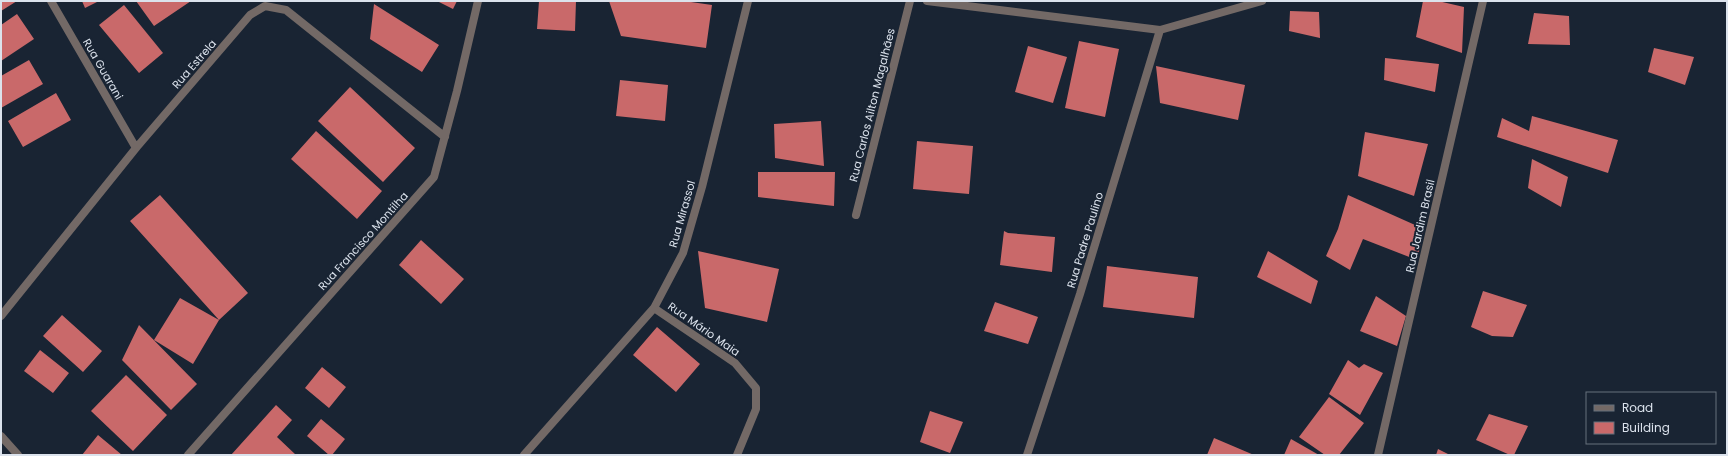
<svg xmlns="http://www.w3.org/2000/svg" width="1728" height="456" font-family="Poppins,sans-serif">
  <rect width="100%" height="100%" fill="#192433"/>
  <!-- building -->
  <path fill="#c9696a" d="M 1,1 L 17,1 L 1,11 Z
    M 82,1 L 99,1 L 85,8 Z
    M 136,1 L 191,1 L 154,26 Z
    M 437,1 L 457,1 L 453,9 Z
    M 539,1 L 576,1 L 575,31 L 537,29 Z
    M 609,1 L 684,1 L 712,5 L 706,48 L 621,36 Z
    M 1423,1 L 1438,1 L 1464,7 L 1462,53 L 1416,37 Z
    M 374,4 L 439,45 L 422,72 L 370,39 Z
    M 124,5 L 163,53 L 139,73 L 99,25 Z
    M 1290,11 L 1319,12 L 1320,38 L 1289,31 Z
    M 1534,13 L 1569,16 L 1570,45 L 1528,44 Z
    M 17,14 L 34,39 L 1,61 L 1,25 Z
    M 1079,41 L 1119,49 L 1105,117 L 1065,108 Z
    M 1028,46 L 1067,57 L 1053,103 L 1015,92 Z
    M 1654,48 L 1694,57 L 1685,85 L 1648,72 Z
    M 1385,58 L 1439,64 L 1435,92 L 1384,80 Z
    M 29,60 L 43,84 L 1,108 L 1,76 Z
    M 1156,66 L 1245,85 L 1238,120 L 1160,103 Z
    M 620,80 L 668,85 L 665,121 L 616,116 Z
    M 350,87 L 415,148 L 383,182 L 318,121 Z
    M 56,93 L 71,120 L 23,147 L 8,121 Z
    M 1532,116 L 1618,140 L 1608,173 L 1497,137 L 1502,118 L 1529,131 Z
    M 821,121 L 824,166 L 775,158 L 774,124 Z
    M 316,131 L 382,191 L 357,219 L 291,159 Z
    M 1365,132 L 1428,144 L 1414,196 L 1358,176 Z
    M 917,141 L 973,146 L 969,194 L 913,189 Z
    M 1532,159 L 1568,177 L 1561,207 L 1528,188 Z
    M 758,172 L 835,172 L 834,206 L 758,197 Z
    M 160,195 L 248,293 L 219,320 L 130,221 Z
    M 1348,195 L 1424,229 L 1417,260 L 1363,239 L 1350,270 L 1326,256 L 1338,229 Z
    M 1004,231 L 1008,233 L 1055,237 L 1052,272 L 1000,265 Z
    M 421,240 L 464,279 L 441,304 L 399,265 Z
    M 698,251 L 779,269 L 767,322 L 705,308 Z
    M 1268,251 L 1318,281 L 1311,304 L 1257,277 Z
    M 1107,266 L 1198,277 L 1194,318 L 1103,307 Z
    M 1483,291 L 1527,305 L 1513,337 L 1492,336 L 1471,327 Z
    M 1376,296 L 1406,316 L 1397,346 L 1360,331 Z
    M 180,298 L 219,320 L 193,364 L 154,340 Z
    M 995,302 L 1038,317 L 1028,344 L 984,331 Z
    M 62,315 L 102,351 L 83,372 L 43,336 Z
    M 139,325 L 197,384 L 171,410 L 122,360 Z
    M 657,327 L 700,364 L 676,392 L 633,355 Z
    M 40,350 L 69,373 L 53,393 L 24,371 Z
    M 1348,360 L 1359,368 L 1364,364 L 1383,373 L 1360,415 L 1329,394 Z
    M 322,367 L 346,387 L 329,408 L 305,388 Z
    M 126,375 L 167,415 L 133,451 L 91,411 Z
    M 1329,397 L 1364,423 L 1339,455 L 1325,455 L 1299,437 Z
    M 276,405 L 292,420 L 277,437 L 296,455 L 231,455 Z
    M 930,411 L 963,422 L 950,453 L 920,442 Z
    M 1489,414 L 1528,426 L 1514,455 L 1510,455 L 1476,440 Z
    M 321,419 L 345,439 L 332,455 L 329,455 L 307,436 Z
    M 98,435 L 122,455 L 82,455 Z
    M 1214,438 L 1254,455 L 1207,455 Z
    M 1291,439 L 1319,455 L 1284,455 Z
    M 1438,449 L 1450,455 L 1436,455 Z"/>
  <g fill="none" stroke-linecap="round" stroke-linejoin="round">
    <!-- minor -->
    <path stroke="#736966" stroke-width="8" d="M 51,1 L 136,148
      M 927,1 L 1160,30 L 1262,1
      M 856,215 L 910,1
      M 654,308 L 735,363 L 756,388 L 756,409 L 737,455
      M 1,316 L 136,148 L 250,15 L 265,6 L 286,10 L 445,137
      M 188,455 L 434,177 L 457,91 L 478,1
      M 524,455 L 654,308 L 683,253 L 702,187 L 748,1
      M 1027,455 L 1080,294 L 1160,30
      M 1378,455 L 1483,1"/>
    <!-- tertiary -->
    <path stroke="#736966" stroke-width="8" d="M 1,436 L 18,455"/>
  </g>
  <g text-anchor="middle" stroke-width="4" stroke-linejoin="round" paint-order="stroke">
    <!-- street labels -->
    <g font-size="11" fill="#dbe2ec" stroke="#192433">
      <text transform="translate(194 64) rotate(-49)" y="4">Rua Estrela</text>
      <text transform="translate(103 69) rotate(60)" y="4">Rua Guarani</text>
      <text transform="translate(872 105) rotate(-76)" y="4">Rua Carlos Ailton Magalhães</text>
      <text transform="translate(682 214) rotate(-74)" y="4">Rua Mirassol</text>
      <text transform="translate(1420 226) rotate(-77)" y="4">Rua Jardim Brasil</text>
      <text transform="translate(1085 240) rotate(-73)" y="4">Rua Padre Paulino</text>
      <text transform="translate(363 241) rotate(-48)" y="4">Rua Francisco Montilha</text>
      <text transform="translate(704 329) rotate(35)" y="4">Rua Mário Maia</text>
    </g>
  </g>
  <!-- border -->
  <rect width="1728" height="456" fill="none" stroke="#dbe2ec" stroke-width="4"/>
  <!-- legend -->
  <rect x="1586" y="392" width="130" height="52" fill="#192433" stroke="#67707d"/>
  <rect x="1594" y="405" width="20" height="6" fill="#736966" stroke="#67707d"/>
  <text x="1622" y="412" font-size="12" fill="#dbe2ec">Road</text>
  <rect x="1594" y="422" width="20" height="12" fill="#c9696a" stroke="#67707d"/>
  <text x="1622" y="432" font-size="12" fill="#dbe2ec">Building</text>
</svg>
